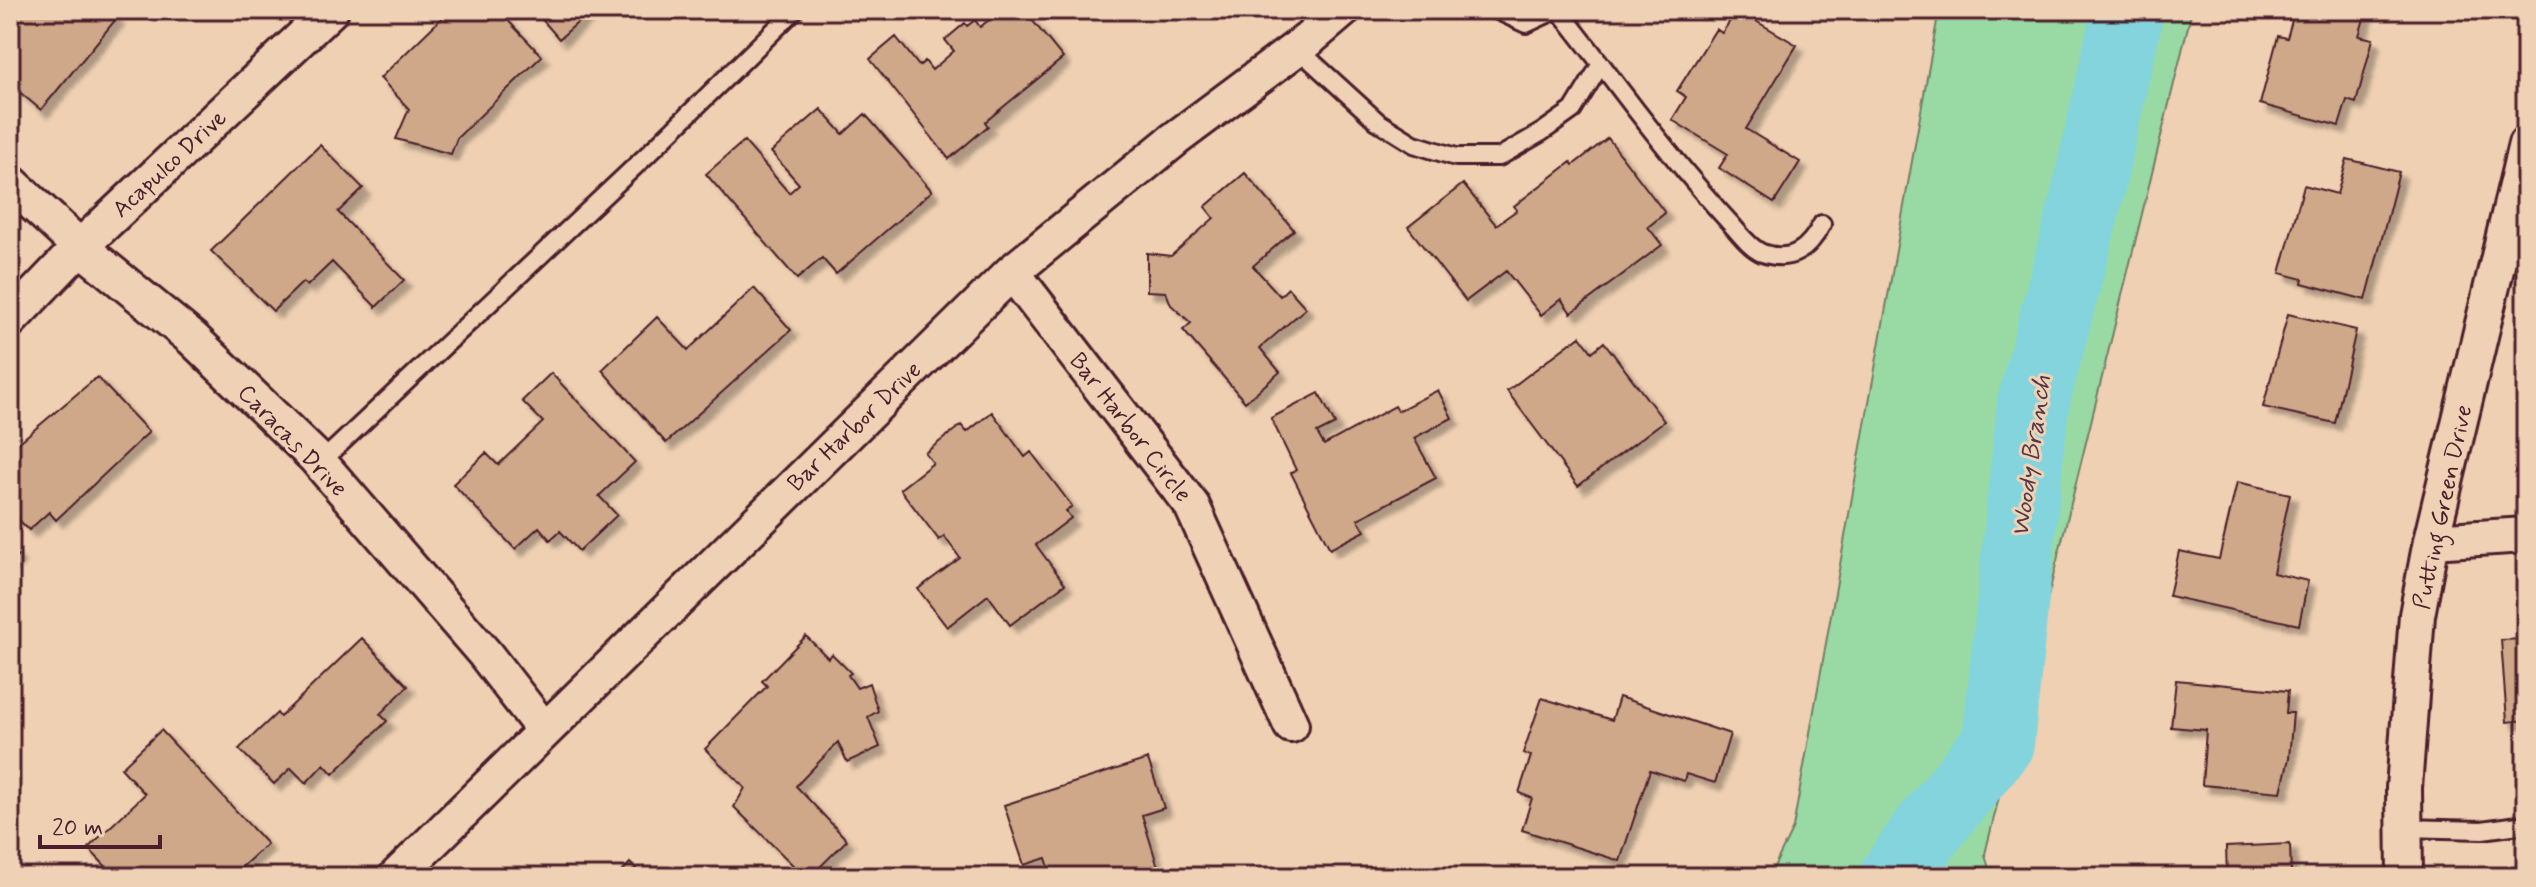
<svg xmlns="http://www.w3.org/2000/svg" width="2536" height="887" font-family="Mynerve,sans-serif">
  <defs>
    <filter id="shadow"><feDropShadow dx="7" dy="7" stdDeviation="2" flood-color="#0004"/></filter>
  </defs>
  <rect width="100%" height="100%" fill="#efd0b2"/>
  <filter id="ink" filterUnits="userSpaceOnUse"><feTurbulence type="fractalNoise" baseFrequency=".0125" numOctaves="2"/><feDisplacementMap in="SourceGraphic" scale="16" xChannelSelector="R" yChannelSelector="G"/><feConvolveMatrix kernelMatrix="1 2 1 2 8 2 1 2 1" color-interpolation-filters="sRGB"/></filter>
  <g filter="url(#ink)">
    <!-- green -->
    <path fill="#99daa4" stroke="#727c68" stroke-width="2" d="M 1939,10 L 2192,10 L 1985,854 L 1991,877 L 1769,877 L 1793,828 Z"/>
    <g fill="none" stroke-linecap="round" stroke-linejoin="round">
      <!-- river -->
      <path stroke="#83d4dd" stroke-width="72" d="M 1895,877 L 1927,831 L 1998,743 L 2033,403 L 2084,209 L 2128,10"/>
    </g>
    <!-- building -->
    <path fill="#cea889" stroke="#4a1f2b" stroke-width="2" filter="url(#shadow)" d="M 10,10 L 107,10 L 117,18 L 41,110 L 10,84 Z
      M 450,10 L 498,10 L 542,56 L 457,138 L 451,154 L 396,139 L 409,109 L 380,78 Z
      M 534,10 L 592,10 L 559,39 Z
      M 1001,10 L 1024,10 L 1063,58 L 985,122 L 988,126 L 949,159 L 870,59 L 896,37 L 919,66 L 925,61 L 932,70 L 954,51 L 945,40 L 965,23 L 967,26 L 975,20 L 980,27 Z
      M 1737,10 L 1797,45 L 1746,129 L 1800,162 L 1774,203 L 1719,168 L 1728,154 L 1672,120 L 1686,97 L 1677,91 L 1716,29 L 1722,33 Z
      M 2295,10 L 2346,10 L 2365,15 L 2359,36 L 2373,39 L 2356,103 L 2347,100 L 2339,126 L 2260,104 L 2278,36 L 2287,38 Z
      M 821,109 L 843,134 L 865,114 L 932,191 L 836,274 L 822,258 L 797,279 L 706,174 L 744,141 L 789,193 L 799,184 L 771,152 Z
      M 1608,138 L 1665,213 L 1648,227 L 1662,245 L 1571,313 L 1561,299 L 1541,315 L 1506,271 L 1466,301 L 1408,227 L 1463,184 L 1496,225 L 1517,210 L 1514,206 L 1571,162 L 1573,165 Z
      M 320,145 L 363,188 L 338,212 L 404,280 L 376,307 L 332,262 L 307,286 L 303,282 L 273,311 L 211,251 Z
      M 2347,159 L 2399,172 L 2366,300 L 2302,283 L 2303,279 L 2280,273 L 2304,185 L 2337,194 Z
      M 1245,173 L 1294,230 L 1253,266 L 1280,296 L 1288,288 L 1306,308 L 1260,348 L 1280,372 L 1245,402 L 1183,330 L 1191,323 L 1171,305 L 1166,292 L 1147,291 L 1147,253 L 1171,256 L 1214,218 L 1205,207 Z
      M 754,288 L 791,330 L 666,443 L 602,370 L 657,317 L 688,350 Z
      M 2288,314 L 2356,330 L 2335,423 L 2263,407 Z
      M 1580,336 L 1592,352 L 1604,342 L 1664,421 L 1578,486 L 1507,391 Z
      M 551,373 L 635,462 L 599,496 L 617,515 L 579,551 L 560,531 L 550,540 L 539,527 L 515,549 L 453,484 L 486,453 L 498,465 L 543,422 L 522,401 Z
      M 97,377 L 149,432 L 56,520 L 49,512 L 29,530 L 10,511 L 10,450 Z
      M 1438,390 L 1452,418 L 1414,438 L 1436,478 L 1358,519 L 1365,531 L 1330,549 L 1291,473 L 1296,470 L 1271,418 L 1319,393 L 1335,424 L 1317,433 L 1324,445 L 1395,406 L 1398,411 Z
      M 992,412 L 1025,457 L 1031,452 L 1072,506 L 1066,511 L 1071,518 L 1036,545 L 1065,584 L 1010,625 L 988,595 L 947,627 L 918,589 L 960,558 L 944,536 L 939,540 L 900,489 L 933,463 L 925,453 L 961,425 L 967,432 Z
      M 2237,482 L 2290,494 L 2273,573 L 2308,581 L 2299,625 L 2169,596 L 2179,551 L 2219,559 Z
      M 10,548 L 18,556 L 10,564 Z
      M 806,636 L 828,658 L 832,654 L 851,673 L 848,675 L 857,688 L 869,683 L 878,711 L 868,717 L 880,747 L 847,762 L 838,742 L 796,786 L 847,840 L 810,877 L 805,877 L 734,807 L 745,788 L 705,749 L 767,686 L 762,681 Z
      M 362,638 L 408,686 L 380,714 L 387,721 L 333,774 L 324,764 L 306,783 L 291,768 L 274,784 L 239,749 L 277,713 L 280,717 Z
      M 2526,639 L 2526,720 L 2507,722 L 2501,640 Z
      M 2176,680 L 2288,691 L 2286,713 L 2293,713 L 2289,758 L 2281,792 L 2202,785 L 2206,730 L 2171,727 Z
      M 1619,697 L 1730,734 L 1715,783 L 1686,774 L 1684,781 L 1650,770 L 1620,861 L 1522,830 L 1532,798 L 1519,793 L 1531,756 L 1523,753 L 1542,698 L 1612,720 Z
      M 161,730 L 267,844 L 231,877 L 116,877 L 88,848 L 145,794 L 121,768 Z
      M 1148,759 L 1164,808 L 1142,815 L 1161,877 L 1052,877 L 1046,858 L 1024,865 L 1004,805 Z
      M 2290,844 L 2291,877 L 2227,877 L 2226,847 Z
      M 630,863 L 644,877 L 617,877 Z"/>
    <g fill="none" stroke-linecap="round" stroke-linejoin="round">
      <defs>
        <path id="service" d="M 1496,10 L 1526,24 L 1556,10
          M 1297,48 L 1377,121 L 1414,144 L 1456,157 L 1499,157 L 1542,132 L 1573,110 L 1601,64 L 1559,10
          M 1601,64 C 1642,119 1684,173 1731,224 C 1739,233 1750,248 1762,253 C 1792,263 1809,249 1822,224
          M 320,463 L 646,156 L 795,10
          M 2404,828 L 2482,830 L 2526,824"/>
        <path id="minor" d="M 10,182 L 80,247 L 193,339 L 314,456 L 485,654 L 544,730
          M 1012,272 L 1192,506 L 1291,725
          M 10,320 L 80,247 L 331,10
          M 2431,541 L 2526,535
          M 396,877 L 1012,272 L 1175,139 L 1309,39 L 1343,10
          M 2405,877 L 2404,788 L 2417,615 L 2431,541 L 2526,144"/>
      </defs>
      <!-- service casing -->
      <use href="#service" stroke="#4a1f2b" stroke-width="22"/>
      <!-- minor casing -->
      <use href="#minor" stroke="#4a1f2b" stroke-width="40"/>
      <!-- service -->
      <use href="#service" stroke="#efd1b6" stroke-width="16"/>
      <!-- minor -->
      <use href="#minor" stroke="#efd1b6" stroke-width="34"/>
    </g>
  </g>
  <g text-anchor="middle" stroke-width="6" stroke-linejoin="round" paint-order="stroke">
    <!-- street labels -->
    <g font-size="24" fill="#4a1f2b" stroke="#efd1b6">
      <text transform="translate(169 163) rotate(-43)" y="8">Acapulco Drive</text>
      <text transform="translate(854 426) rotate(-44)" y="8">Bar Harbor Drive</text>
      <text transform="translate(1131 427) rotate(52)" y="8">Bar Harbor Circle</text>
      <text transform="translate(293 440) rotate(46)" y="8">Caracas Drive</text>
      <text transform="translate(2442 507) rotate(-78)" y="8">Putting Green Drive</text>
    </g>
    <!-- water labels -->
    <g font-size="26" font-style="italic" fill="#533a46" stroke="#efd1b6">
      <text transform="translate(2030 456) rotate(-82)" y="9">Woody Branch</text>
    </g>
  </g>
  <!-- margin -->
  <rect width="2536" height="887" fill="none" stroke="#efd1b6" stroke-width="40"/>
  <rect x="20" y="20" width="2496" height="847" fill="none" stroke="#4a1f2b" stroke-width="3" filter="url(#ink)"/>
  <!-- scale -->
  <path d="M40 835v12h120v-12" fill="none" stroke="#4a1f2b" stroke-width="4"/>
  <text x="52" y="835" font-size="24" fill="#4a1f2b" stroke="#efd1b6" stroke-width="6" paint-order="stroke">20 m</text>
</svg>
